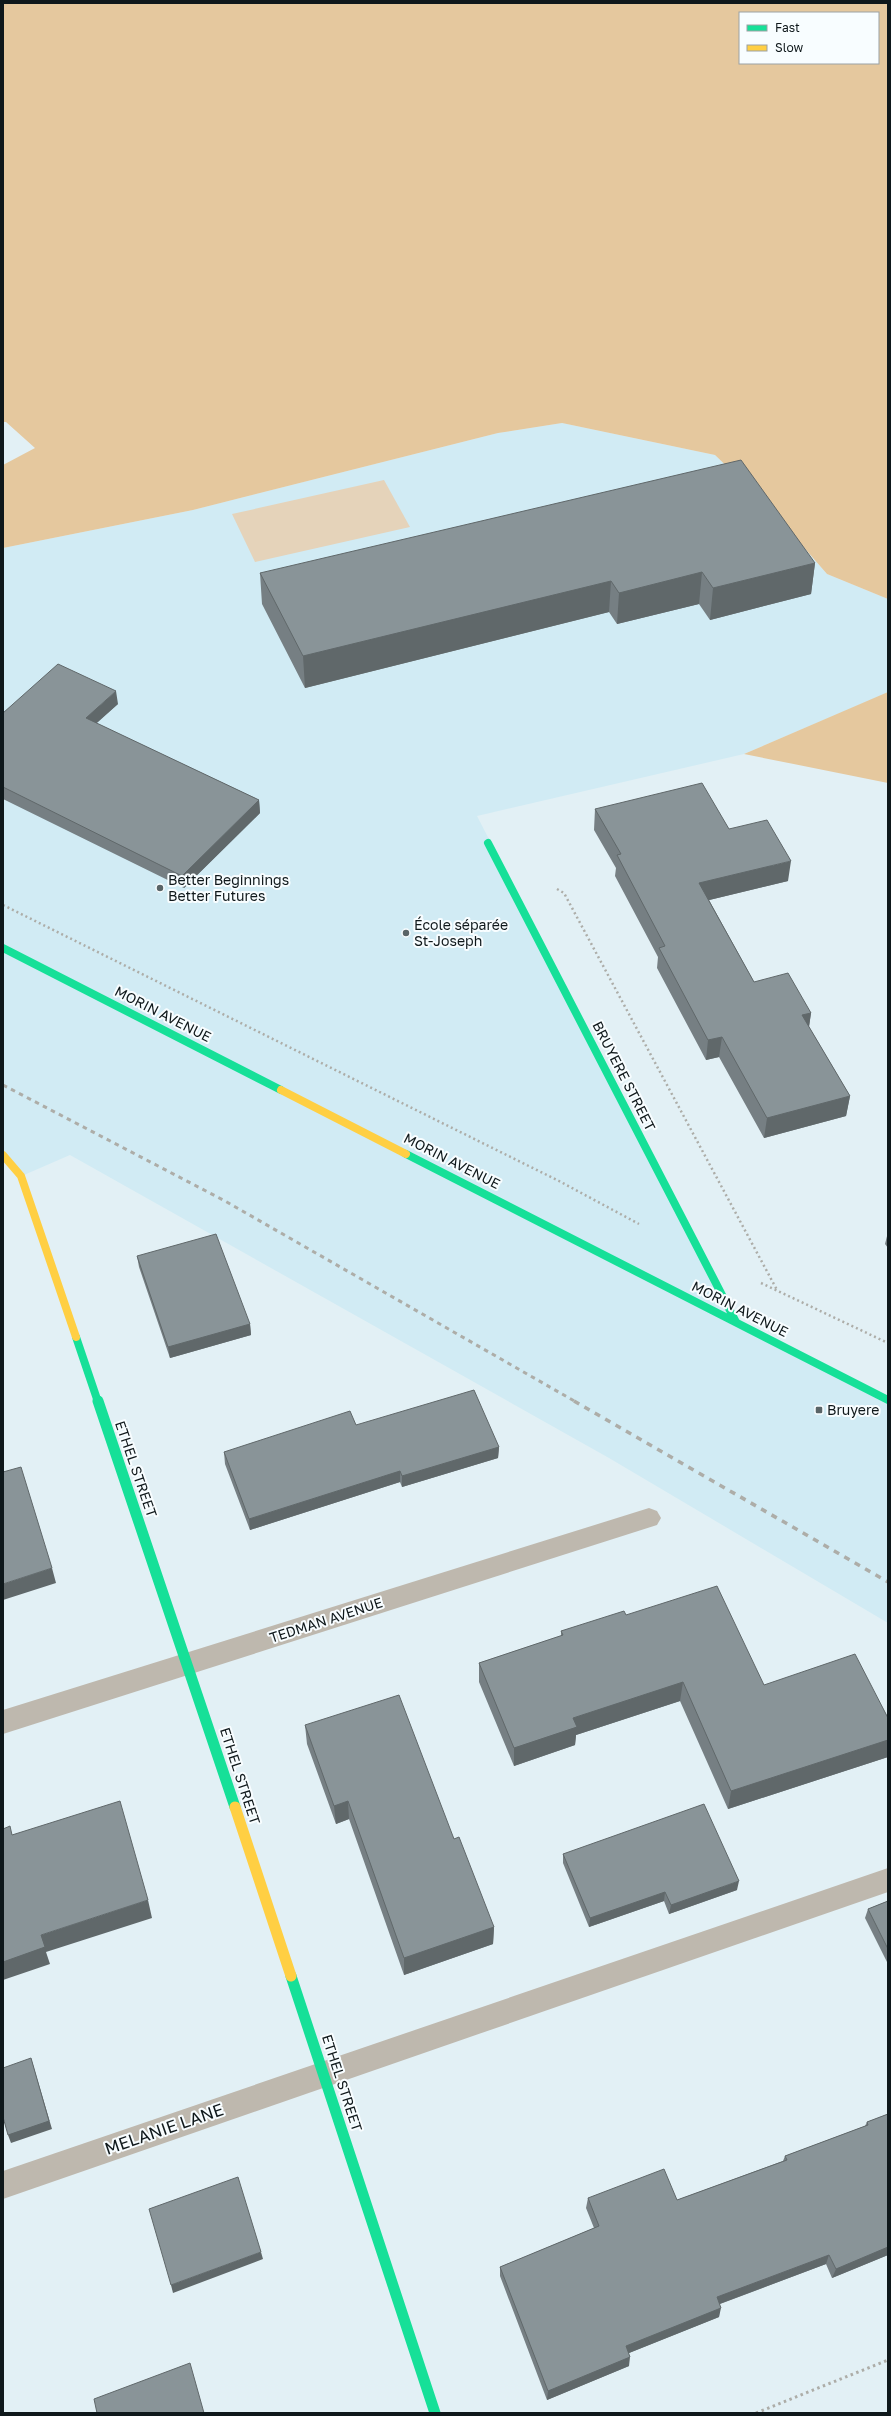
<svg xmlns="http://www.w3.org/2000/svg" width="891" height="2416" font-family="'Golos Text',sans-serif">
  <rect width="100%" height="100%" fill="#e2f0f5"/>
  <!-- built -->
  <path fill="#d1ebf4" d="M 562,423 L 715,455 L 767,505 L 827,574 L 888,599 L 887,693 L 744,754 L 477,816 L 738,1320 L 888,1397 L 888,1623 L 609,1458 L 70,1155 L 24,1175 L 3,1149 L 3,548 L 193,510 L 498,433 Z"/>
  <!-- green -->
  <path fill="#e5d3ba" d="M 384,480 L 410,527 L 255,562 L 232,514 Z"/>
  <!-- forest -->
  <path fill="#e5c89e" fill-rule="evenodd" d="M 3,3 L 888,3 L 888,599 L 827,574 L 767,505 L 715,455 L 562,423 L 498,433 L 193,510 L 3,548 L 3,465 L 35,448 L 6,422 L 3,422 ZM 740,13 L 878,13 L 878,63 L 740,63 Z
    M 888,692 L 888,783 L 744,754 Z"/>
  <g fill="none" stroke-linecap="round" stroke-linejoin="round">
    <!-- path-far1 -->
    <path stroke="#adada8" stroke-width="2.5" stroke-dasharray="2 3" stroke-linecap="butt" d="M 557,889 L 564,893 L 777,1290
      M 3,905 L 559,1181 L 639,1224
      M 761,1283 L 888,1343"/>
    <!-- path -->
    <path stroke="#adada8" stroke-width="3" stroke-dasharray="2.5 3.5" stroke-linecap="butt" d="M 756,2413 L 888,2360"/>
    <!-- lane -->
    <path fill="#beb8ae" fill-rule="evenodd" d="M 888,1868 L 888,1892 L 3,2199 L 3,2171 Z"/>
    <!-- street -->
    <path fill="#beb8ae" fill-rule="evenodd" d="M 649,1508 L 657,1511 L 661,1518 L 657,1525 L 3,1734 L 3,1710 Z"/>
    <!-- fast-far1 -->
    <path stroke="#16e098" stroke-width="8" d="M 488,843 L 736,1322
      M 3,948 L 281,1090
      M 406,1154 L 888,1400
      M 76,1337 L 98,1402"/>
    <!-- fast -->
    <path stroke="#16e098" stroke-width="11" d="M 98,1401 L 235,1807
      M 291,1976 L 435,2413"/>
    <!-- slow-far1 -->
    <path stroke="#ffcf43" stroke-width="8" d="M 281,1090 L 406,1154
      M 3,1155 L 21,1176 L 76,1337"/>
    <!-- slow -->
    <path stroke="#ffcf43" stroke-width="11" d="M 235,1807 L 291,1976"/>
    <!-- rail-far1 -->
    <path stroke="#adada8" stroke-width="3" stroke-dasharray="4.5 4.5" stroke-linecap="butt" d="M 3,1085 L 225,1201 L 576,1402"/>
    <!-- rail -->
    <path stroke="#adada8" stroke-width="3.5" stroke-dasharray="6 6" stroke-linecap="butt" d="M 574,1401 L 888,1582"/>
  </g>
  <!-- wall -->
  <path fill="#767f83" d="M 815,563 L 811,594 L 710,620 L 699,604 L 617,624 L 609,612 L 305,688 L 262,604 L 260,573 Z
    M 118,704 L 96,723 L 259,800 L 260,813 L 184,888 L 3,799 L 3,713 Z
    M 595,809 L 729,829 L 788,881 L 709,900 L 754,982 L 811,1013 L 809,1027 L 850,1096 L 846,1116 L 764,1138 L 719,1057 L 706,1060 L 657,968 L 658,957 L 615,876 L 616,868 L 594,830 Z
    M 888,1232 L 888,1248 L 885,1244 Z
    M 137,1256 L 250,1324 L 251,1335 L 170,1358 L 139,1267 Z
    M 356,1425 L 499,1447 L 498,1458 L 402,1487 L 400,1482 L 250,1530 L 225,1464 L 224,1452 Z
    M 626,1615 L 764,1685 L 888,1718 L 888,1757 L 728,1809 L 680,1701 L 576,1735 L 575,1745 L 514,1766 L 479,1682 L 479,1663 L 561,1636 L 561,1631 Z
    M 305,1725 L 494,1927 L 493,1944 L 404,1975 L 349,1819 L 336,1824 L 307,1744 Z
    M 563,1854 L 737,1890 L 669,1914 L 664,1901 L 589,1927 L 563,1863 Z
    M 888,1901 L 888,1964 L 865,1918 L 868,1909 Z
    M 888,2114 L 888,2255 L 832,2278 L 826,2264 L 720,2304 L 719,2317 L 629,2353 L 629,2366 L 547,2400 L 500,2276 L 500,2267 L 594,2228 L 586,2208 L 588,2198 L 677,2200 L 783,2161 L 785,2156 L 865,2126 L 867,2122 Z"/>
  <!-- shaded-wall -->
  <path fill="#60686a" d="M 815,563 L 811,594 L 710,620 L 713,588 Z
    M 702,572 L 699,604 L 617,624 L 619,593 Z
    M 611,581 L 609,612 L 305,688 L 303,656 Z
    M 116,691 L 118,704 L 88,731 L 86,718 Z
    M 259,800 L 260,813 L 184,888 L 182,876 Z
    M 791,861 L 788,881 L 697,903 L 699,883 Z
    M 811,1013 L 808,1033 L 802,1015 Z
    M 722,1037 L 719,1057 L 706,1060 L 708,1040 Z
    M 850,1096 L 846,1116 L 764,1138 L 767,1118 Z
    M 250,1324 L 251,1335 L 170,1358 L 168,1347 Z
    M 499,1447 L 498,1458 L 402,1487 L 402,1476 Z
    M 400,1471 L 400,1482 L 250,1530 L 249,1519 Z
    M 52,1568 L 56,1583 L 3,1600 L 3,1584 Z
    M 683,1682 L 680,1701 L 576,1735 L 575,1745 L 514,1766 L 514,1748 L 573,1718 Z
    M 888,1740 L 888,1757 L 728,1809 L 731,1791 Z
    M 348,1801 L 349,1819 L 336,1824 L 334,1806 Z
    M 739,1881 L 737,1890 L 669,1914 L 671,1905 Z
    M 665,1892 L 664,1901 L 589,1927 L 590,1918 Z
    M 148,1900 L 152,1918 L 46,1952 L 50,1964 L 3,1980 L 3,1962 L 41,1935 Z
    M 494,1927 L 493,1944 L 404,1975 L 404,1958 Z
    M 31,2058 L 52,2129 L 11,2143 L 8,2135 Z
    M 888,2247 L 888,2255 L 832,2278 L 836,2269 Z
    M 261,2252 L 263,2259 L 173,2293 L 171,2285 Z
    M 829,2255 L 826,2264 L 714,2306 L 717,2297 Z
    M 721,2308 L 719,2317 L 624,2355 L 626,2346 Z
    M 630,2357 L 629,2366 L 547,2400 L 548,2391 Z"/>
  <!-- building -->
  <path fill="#899498" stroke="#60686a" d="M 741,460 L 815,563 L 713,588 L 702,572 L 619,593 L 611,581 L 303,656 L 260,573 Z
    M 58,664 L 116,691 L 86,718 L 259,800 L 182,876 L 3,787 L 3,713 Z
    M 702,783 L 729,829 L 767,820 L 791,861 L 699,883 L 754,982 L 788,973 L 811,1013 L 802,1015 L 850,1096 L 767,1118 L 722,1037 L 708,1040 L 659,948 L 665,946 L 617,855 L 621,854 L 595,809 Z
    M 216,1234 L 250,1324 L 168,1347 L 137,1256 Z
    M 474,1390 L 499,1447 L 402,1476 L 400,1471 L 249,1519 L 224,1452 L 350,1411 L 356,1425 Z
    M 21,1467 L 52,1568 L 3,1584 L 3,1472 Z
    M 717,1586 L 764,1685 L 855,1654 L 888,1718 L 888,1740 L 731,1791 L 683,1682 L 573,1718 L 577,1727 L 514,1748 L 479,1663 L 563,1635 L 561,1631 L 624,1611 L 626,1615 Z
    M 399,1695 L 454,1839 L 459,1837 L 494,1927 L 404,1958 L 348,1801 L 334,1806 L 305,1725 Z
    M 120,1801 L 148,1900 L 41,1935 L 45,1947 L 3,1962 L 3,1829 L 10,1826 L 12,1835 Z
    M 704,1804 L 739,1881 L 671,1905 L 665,1892 L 590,1918 L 563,1854 Z
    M 888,1901 L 888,1949 L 868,1909 Z
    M 31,2058 L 49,2121 L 8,2135 L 3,2117 L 3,2068 Z
    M 888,2114 L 888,2247 L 836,2269 L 829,2255 L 717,2297 L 721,2308 L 626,2346 L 630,2357 L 548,2391 L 500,2267 L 599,2226 L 588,2198 L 664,2169 L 677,2200 L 787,2160 L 785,2156 L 868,2125 L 867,2122 Z
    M 238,2177 L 261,2252 L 171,2285 L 149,2209 Z
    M 190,2363 L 204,2413 L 97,2413 L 94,2399 Z"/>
  <!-- markers -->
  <g fill="#596467" stroke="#f8fdff" stroke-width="1.5">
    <circle cx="160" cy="888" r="4"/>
    <circle cx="406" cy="933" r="4"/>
    <rect x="815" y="1406" width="8" height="8" rx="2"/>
  </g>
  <g text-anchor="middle" stroke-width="4" stroke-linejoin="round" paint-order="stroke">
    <!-- poi labels -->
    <g font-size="14" fill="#0f181b" stroke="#f8fdff" text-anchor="start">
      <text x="168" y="885">Better Beginnings<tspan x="168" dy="16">Better Futures</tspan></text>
      <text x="414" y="930">École séparée<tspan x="414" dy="16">St-Joseph</tspan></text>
      <text x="827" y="1415">Bruyere</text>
    </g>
    <!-- street labels -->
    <g font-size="14" fill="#0f181b" stroke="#f8fdff">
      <text transform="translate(163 1014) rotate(27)" y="5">MORIN AVENUE</text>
      <text transform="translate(624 1076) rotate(63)" y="5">BRUYERE STREET</text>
      <text transform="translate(452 1161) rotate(27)" y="5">MORIN AVENUE</text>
      <text transform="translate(740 1309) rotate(27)" y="5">MORIN AVENUE</text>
      <text transform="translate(136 1469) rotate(71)" y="5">ETHEL STREET</text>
      <text transform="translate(326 1620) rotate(-18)" y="5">TEDMAN AVENUE</text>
      <text transform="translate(240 1776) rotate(72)" y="5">ETHEL STREET</text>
      <text transform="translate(342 2083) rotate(72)" y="5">ETHEL STREET</text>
    </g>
    <!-- near-street labels -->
    <g font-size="17" fill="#0f181b" stroke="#f8fdff">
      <text transform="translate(164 2129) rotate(-19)" y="6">MELANIE LANE</text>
    </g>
  </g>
  <!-- border -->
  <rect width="891" height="2416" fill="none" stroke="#0f181b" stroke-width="8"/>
  <!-- legend -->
  <rect x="739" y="12" width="140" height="52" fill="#f8fdff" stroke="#9ba1a4"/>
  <rect x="747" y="25" width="20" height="6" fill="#16e098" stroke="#9ba1a4"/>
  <text x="775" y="32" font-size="12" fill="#0f181b">Fast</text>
  <rect x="747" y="45" width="20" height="6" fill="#ffcf43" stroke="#9ba1a4"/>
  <text x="775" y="52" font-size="12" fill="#0f181b">Slow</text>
</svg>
